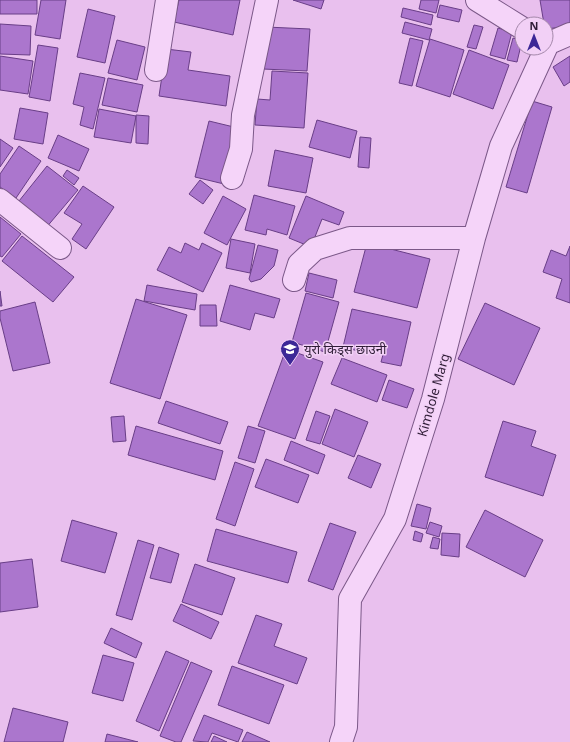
<svg xmlns="http://www.w3.org/2000/svg" width="570" height="742" font-family="Georgia,'Noto Sans Devanagari',serif">
  <rect width="100%" height="100%" fill="#e9c0ee"/>
  <!-- building -->
  <path fill="#ab76cd" stroke="#693e87" d="M 0,0 L 37,0 L 37,14 L 0,14 Z
    M 41,0 L 66,0 L 60,39 L 35,35 Z
    M 179,0 L 240,0 L 233,35 L 174,22 Z
    M 293,0 L 324,0 L 321,9 Z
    M 421,0 L 439,0 L 436,13 L 419,9 Z
    M 540,0 L 570,0 L 570,26 L 546,29 L 546,24 L 544,24 Z
    M 440,5 L 462,10 L 459,22 L 437,17 Z
    M 403,8 L 433,15 L 431,25 L 401,17 Z
    M 88,9 L 115,16 L 105,63 L 77,57 Z
    M 405,22 L 432,29 L 429,40 L 402,33 Z
    M 0,24 L 31,26 L 30,55 L 0,54 Z
    M 474,25 L 483,27 L 476,49 L 467,47 Z
    M 266,27 L 310,29 L 307,71 L 263,69 Z
    M 498,28 L 512,32 L 505,59 L 490,55 Z
    M 410,38 L 423,41 L 412,86 L 399,83 Z
    M 513,38 L 522,41 L 517,62 L 507,60 Z
    M 430,39 L 464,50 L 450,97 L 416,86 Z
    M 117,40 L 145,47 L 137,80 L 108,73 Z
    M 38,45 L 58,48 L 50,101 L 29,97 Z
    M 166,49 L 191,52 L 188,70 L 230,76 L 226,106 L 159,96 Z
    M 469,50 L 509,65 L 493,109 L 453,94 Z
    M 0,56 L 33,61 L 28,94 L 0,90 Z
    M 570,56 L 570,82 L 564,86 L 553,67 Z
    M 272,71 L 308,73 L 304,128 L 255,125 L 257,99 L 270,100 Z
    M 80,73 L 105,78 L 93,129 L 80,125 L 84,107 L 73,104 Z
    M 108,78 L 143,85 L 137,112 L 102,105 Z
    M 532,101 L 552,107 L 527,193 L 506,187 Z
    M 20,108 L 48,113 L 43,144 L 14,139 Z
    M 99,109 L 136,116 L 131,143 L 94,137 Z
    M 136,115 L 149,116 L 148,144 L 136,143 Z
    M 317,120 L 357,131 L 350,158 L 309,147 Z
    M 209,121 L 238,128 L 224,184 L 195,177 Z
    M 58,135 L 89,149 L 79,171 L 48,158 Z
    M 360,137 L 371,138 L 369,168 L 358,167 Z
    M 0,139 L 13,148 L 0,167 Z
    M 19,146 L 41,161 L 16,198 L 0,187 L 0,174 Z
    M 275,150 L 313,158 L 306,193 L 268,186 Z
    M 47,166 L 78,190 L 45,229 L 15,206 Z
    M 67,170 L 79,178 L 74,185 L 63,176 Z
    M 200,180 L 213,190 L 203,204 L 189,194 Z
    M 83,186 L 114,207 L 86,249 L 72,239 L 82,224 L 64,213 Z
    M 254,195 L 295,206 L 287,235 L 267,229 L 266,235 L 245,230 Z
    M 223,196 L 246,209 L 227,245 L 204,233 Z
    M 306,196 L 344,212 L 339,225 L 322,219 L 311,247 L 289,238 Z
    M 0,217 L 21,234 L 2,257 L 0,256 Z
    M 22,236 L 74,277 L 53,302 L 2,261 Z
    M 231,239 L 255,244 L 250,273 L 226,268 Z
    M 185,243 L 199,250 L 202,243 L 222,253 L 203,292 L 157,270 L 169,247 L 181,253 Z
    M 367,243 L 430,259 L 417,308 L 354,292 Z
    M 258,245 L 278,250 L 274,266 L 261,279 L 251,282 L 249,279 Z
    M 570,246 L 570,303 L 556,298 L 562,279 L 543,272 L 551,250 L 566,256 Z
    M 309,273 L 337,280 L 333,298 L 305,291 Z
    M 147,285 L 197,294 L 195,310 L 144,301 Z
    M 230,285 L 280,299 L 274,318 L 255,313 L 250,330 L 220,321 Z
    M 0,291 L 2,306 L 0,306 Z
    M 306,293 L 339,302 L 325,352 L 292,342 Z
    M 136,299 L 187,315 L 160,399 L 110,383 Z
    M 35,302 L 50,363 L 13,371 L 0,318 L 0,311 Z
    M 485,303 L 540,328 L 514,385 L 458,359 Z
    M 200,305 L 216,305 L 217,326 L 200,326 Z
    M 352,309 L 411,322 L 401,366 L 381,362 L 384,351 L 367,347 L 366,353 L 343,347 Z
    M 286,349 L 323,362 L 295,439 L 258,426 Z
    M 342,358 L 387,375 L 377,402 L 331,384 Z
    M 389,380 L 414,389 L 407,408 L 382,400 Z
    M 166,401 L 228,422 L 220,444 L 158,423 Z
    M 335,409 L 368,422 L 354,457 L 322,444 Z
    M 316,411 L 330,416 L 320,444 L 306,440 Z
    M 124,416 L 126,441 L 113,442 L 111,417 Z
    M 503,421 L 536,431 L 531,446 L 556,455 L 543,496 L 485,477 Z
    M 136,426 L 223,451 L 215,480 L 128,455 Z
    M 248,426 L 265,431 L 255,463 L 238,458 Z
    M 291,441 L 325,455 L 318,474 L 284,460 Z
    M 358,455 L 381,464 L 371,488 L 348,478 Z
    M 266,459 L 309,475 L 298,503 L 255,487 Z
    M 235,462 L 254,469 L 235,526 L 216,519 Z
    M 417,504 L 431,508 L 426,529 L 411,526 Z
    M 485,510 L 543,540 L 525,577 L 466,547 Z
    M 72,520 L 117,533 L 105,573 L 61,561 Z
    M 430,522 L 442,526 L 439,537 L 426,533 Z
    M 330,523 L 356,532 L 333,590 L 308,581 Z
    M 216,529 L 297,552 L 288,583 L 207,561 Z
    M 415,531 L 423,534 L 421,542 L 413,540 Z
    M 442,533 L 460,534 L 459,557 L 441,555 Z
    M 433,537 L 440,539 L 438,549 L 430,548 Z
    M 138,540 L 154,545 L 132,620 L 116,615 Z
    M 159,547 L 179,554 L 171,583 L 150,578 Z
    M 32,559 L 38,607 L 0,612 L 0,563 Z
    M 195,564 L 235,578 L 222,615 L 182,602 Z
    M 181,604 L 219,622 L 211,639 L 173,621 Z
    M 256,615 L 282,624 L 274,646 L 307,658 L 297,684 L 238,663 Z
    M 111,628 L 142,643 L 136,658 L 104,643 Z
    M 166,651 L 189,661 L 159,731 L 136,721 Z
    M 103,655 L 134,663 L 123,701 L 92,693 Z
    M 191,662 L 212,671 L 181,742 L 176,742 L 160,736 Z
    M 232,666 L 284,685 L 269,724 L 218,705 Z
    M 13,708 L 68,722 L 63,742 L 4,742 Z
    M 204,715 L 243,730 L 238,742 L 212,733 L 208,742 L 193,741 Z
    M 247,732 L 270,742 L 242,742 Z
    M 107,734 L 138,742 L 105,742 Z
    M 214,736 L 227,742 L 211,742 Z"/>
  <g fill="none" stroke-linecap="round" stroke-linejoin="round">
    <defs>
      <path id="minor" d="M 477,0 L 522,28
        M 546,43 L 547,44 L 570,34
        M 156,70 L 167,0
        M 232,178 L 241,149 L 243,115 L 267,0
        M 0,200 L 60,248
        M 294,280 L 299,264 L 315,249 L 350,238 L 474,238
        M 341,742 L 346,727 L 350,599 L 395,519 L 433,399 L 474,238 L 501,146 L 546,48"/>
    </defs>
    <!-- minor casing -->
    <use href="#minor" stroke="#7b5888" stroke-width="24"/>
    <!-- minor -->
    <use href="#minor" stroke="#f5d4f9" stroke-width="22"/>
  </g>
  <!-- icons -->
  <defs>
    <symbol id="school-pin" viewBox="-11 -11 22 30"><path d="M0 17L-7.5 6A9.5 9.5 0 1 1 7.5 6Z" fill="#3c2797" stroke="#f2d0f6"/><path d="M0-5L7-2L0 1L-7-2ZM-4 1L0 2.5L4 1V4Q0 6-4 4Z" fill="#fff"/></symbol>
  </defs>
  <g fill-rule="evenodd">
    <use href="#school-pin" x="279" y="338" width="22" height="30"/>
  </g>
  <g text-anchor="middle" stroke-width="3" stroke-linejoin="round" paint-order="stroke">
    <!-- poi labels -->
    <g font-size="13" fill="#2f1d37" stroke="#f2d0f6" text-anchor="start">
      <text x="304" y="354">युरो किड्स छाउनी</text>
    </g>
    <!-- street labels -->
    <g font-size="13" fill="#2f1d37" stroke="#f2d0f6">
      <text transform="translate(433 395) rotate(-74)" y="5">Kimdole Marg</text>
    </g>
  </g>
  <!-- north arrow -->
  <g transform="translate(534 36)"><circle r="19" fill="#f2d0f6" stroke="#a488aa"/>
  <path d="M0-3L7 15L0 10L-7 15Z" fill="#3c2797"/>
  <text y="-6" font-size="11" font-weight="bold" text-anchor="middle" fill="#2f1d37">N</text>
  </g>
</svg>
